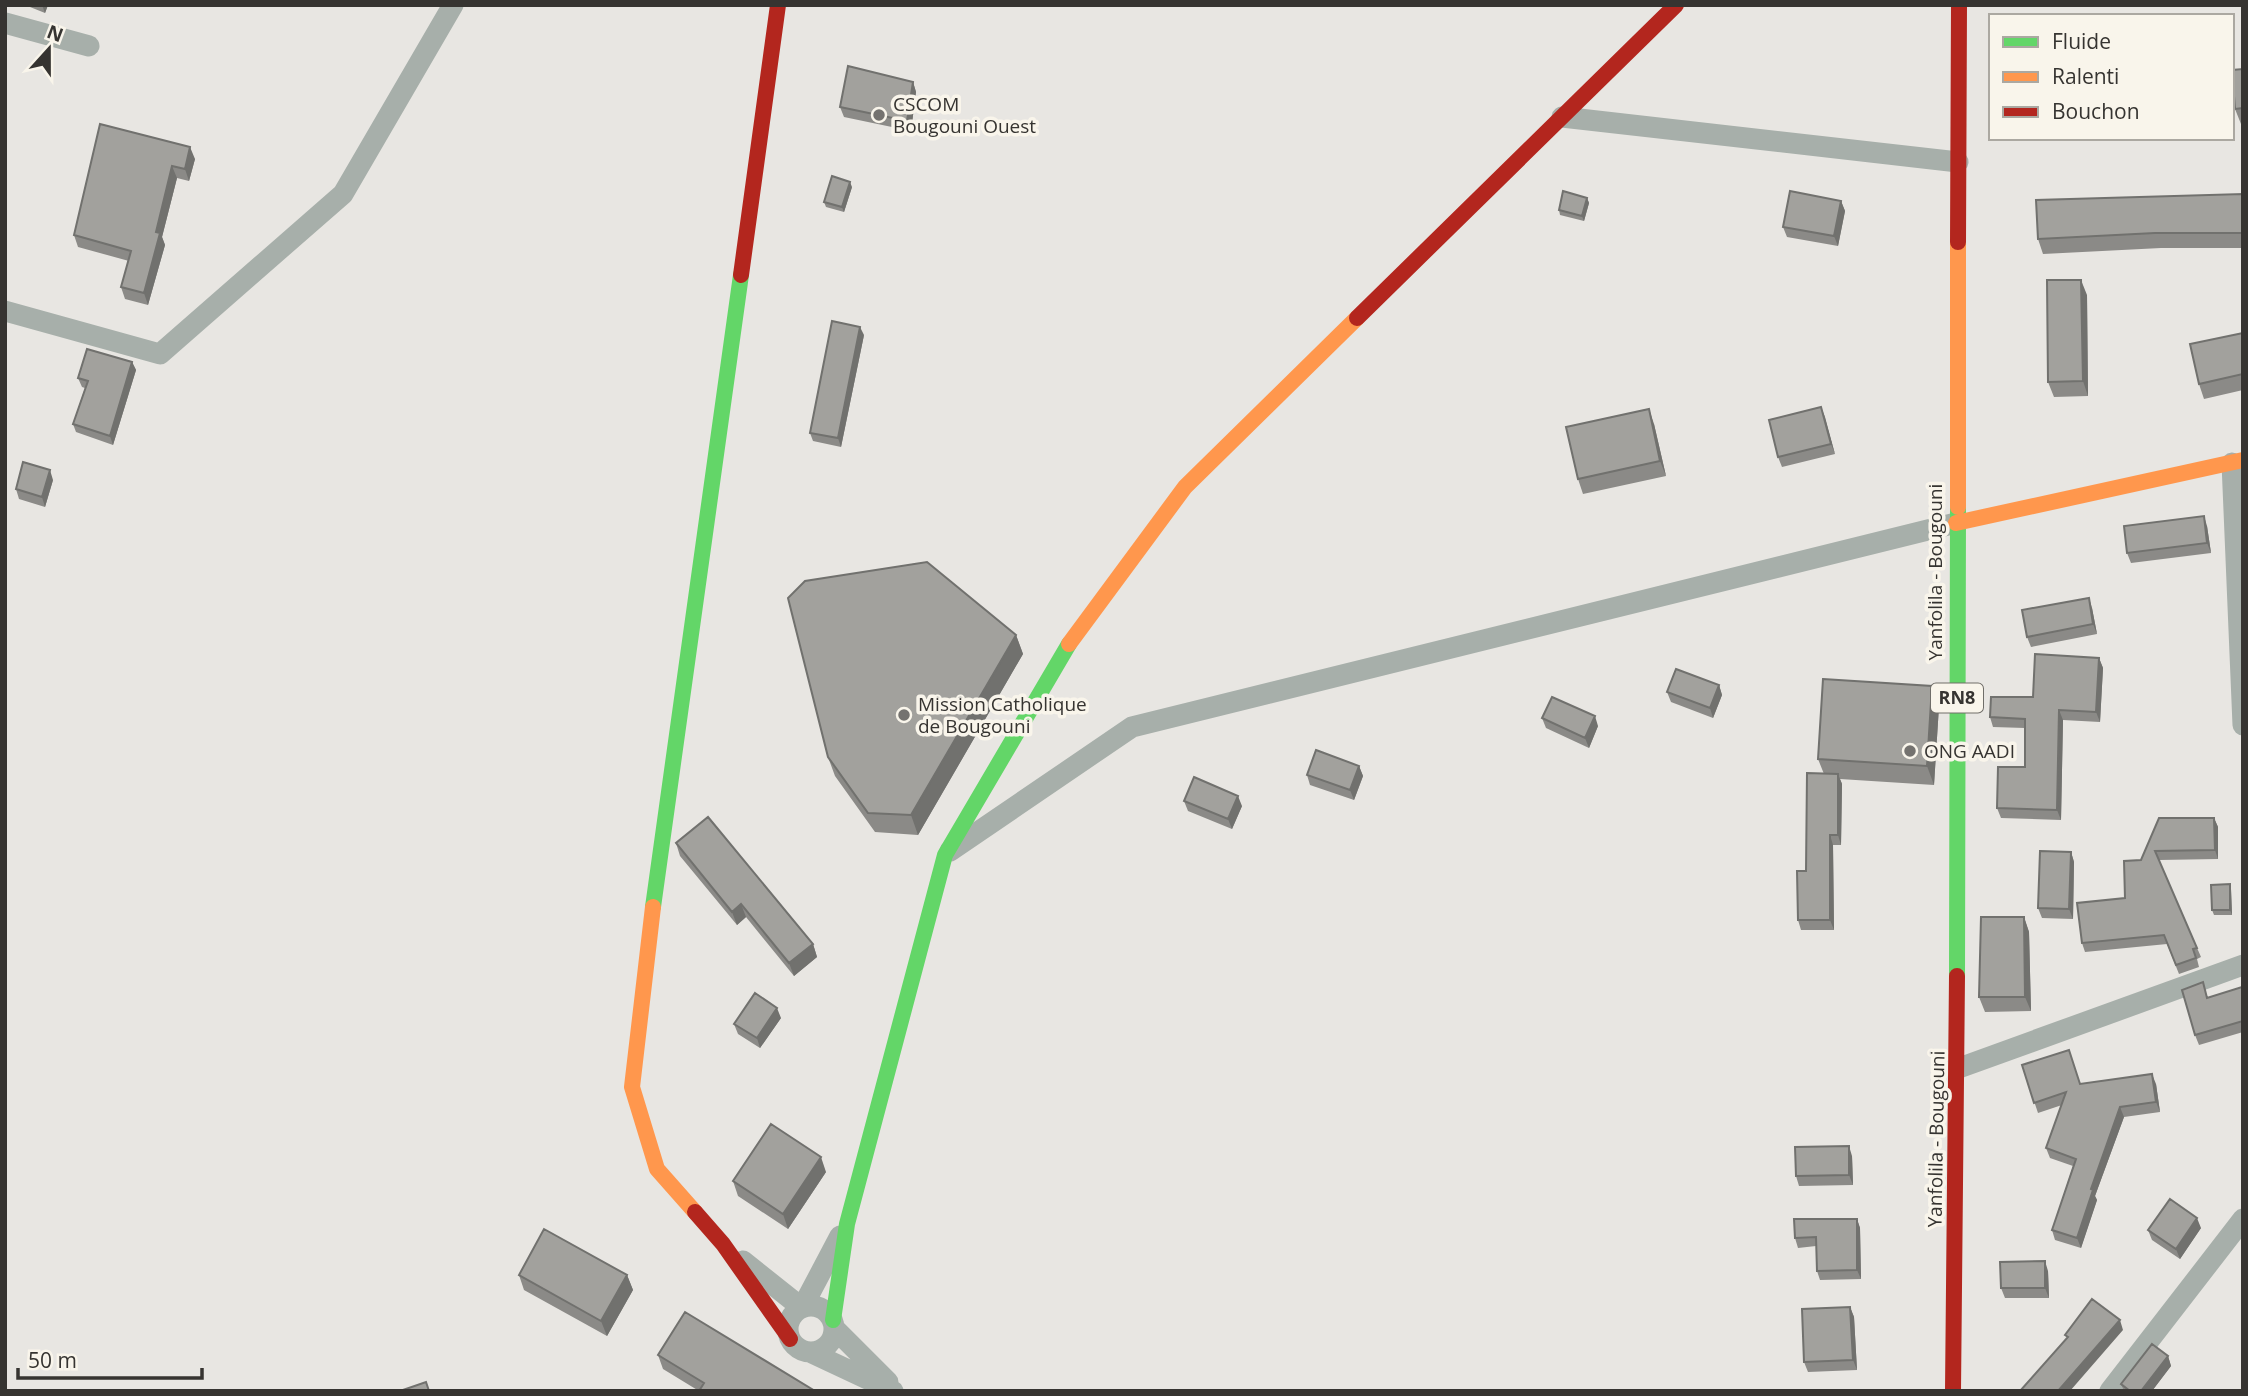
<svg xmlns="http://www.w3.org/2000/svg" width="2248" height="1396" font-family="'Open Sans',sans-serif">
  <rect width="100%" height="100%" fill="#e8e6e2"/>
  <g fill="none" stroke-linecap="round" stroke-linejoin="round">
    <!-- street -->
    <path stroke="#a7afaa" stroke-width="21" d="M 5,23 L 89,46
      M 1562,117 L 1958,162
      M 5,311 L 160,354 L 343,194 L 453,5
      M 2232,463 L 2243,725
      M 950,851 L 1132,727 L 1956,523
      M 1959,1068 L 2243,965
      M 743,1261 L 802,1308 L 840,1236
      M788 1329a23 23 0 1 1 46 0a23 23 0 1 1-46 0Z
      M 835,1329 L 888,1382
      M 812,1353 L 893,1391
      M 2110,1391 L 2243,1219"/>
    <!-- fast -->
    <path stroke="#63d668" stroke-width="16" d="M 653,907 L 741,275
      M 1957,976 L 1958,507
      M 833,1320 L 847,1224 L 945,855 L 1069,644"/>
    <!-- slow -->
    <path stroke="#ff974d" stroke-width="16" d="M 1958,507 L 1958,242
      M 1956,523 L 2243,460
      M 1069,644 L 1185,487 L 1357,318
      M 653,907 L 632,1087 L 657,1169 L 695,1212"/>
    <!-- jam -->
    <path stroke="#b3261e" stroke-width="16" d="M 1958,242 L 1959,5
      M 741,275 L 778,5
      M 1357,318 L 1676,5
      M 695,1212 L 723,1244 L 790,1339
      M 1953,1391 L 1957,976"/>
  </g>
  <!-- wall -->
  <path fill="#8b8a87" d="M 25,5 L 48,5 L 45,13 Z
    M 2243,69 L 2243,124 L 2241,124 L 2235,109 Z
    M 913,82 L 916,92 L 911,131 L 844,117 L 840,107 Z
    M 100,124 L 195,159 L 189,181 L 177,178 L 162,237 L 165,245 L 148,305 L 125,299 L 121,287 L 129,261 L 78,247 L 74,235 Z
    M 852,187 L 844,212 L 826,207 L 824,202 Z
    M 2243,194 L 2243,248 L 2161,248 L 2043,254 L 2038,239 Z
    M 1587,198 L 1589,203 L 1584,221 L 1560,215 L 1559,210 Z
    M 1841,201 L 1845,211 L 1838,246 L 1787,237 L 1783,227 Z
    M 2087,295 L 2088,396 L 2054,397 L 2048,382 Z
    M 2243,333 L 2243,390 L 2204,399 L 2199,384 Z
    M 864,335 L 841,447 L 813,441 L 810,433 Z
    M 132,362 L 136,370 L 113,445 L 76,432 L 73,424 L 85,388 L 82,387 L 78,378 Z
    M 1821,407 L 1835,454 L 1782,467 L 1778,457 Z
    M 1654,424 L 1666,476 L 1583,494 L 1578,479 Z
    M 53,480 L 45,507 L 19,499 L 16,489 Z
    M 2207,526 L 2211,553 L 2131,563 L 2127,553 Z
    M 2092,608 L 2097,634 L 2031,647 L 2027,637 Z
    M 1016,635 L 1023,654 L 918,835 L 875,832 L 835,776 L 828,757 Z
    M 2099,658 L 2103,668 L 2100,722 L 2063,720 L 2061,820 L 2001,818 L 1997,808 L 2025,767 L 2025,728 L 1993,727 L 1990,717 L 2033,697 Z
    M 1719,685 L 1722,695 L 1713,718 L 1671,702 L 1667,692 Z
    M 1932,686 L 1939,706 L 1934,785 L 1840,779 L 1842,784 L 1841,845 L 1833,845 L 1834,930 L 1801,930 L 1798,920 L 1824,774 L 1818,759 Z
    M 1542,718 L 1598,726 L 1589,748 L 1546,728 Z
    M 1359,766 L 1363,776 L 1354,800 L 1310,785 L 1307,775 Z
    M 1184,801 L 1242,806 L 1232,829 L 1188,811 Z
    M 2159,818 L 2214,818 L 2218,827 L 2218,859 L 2159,860 L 2201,957 L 2197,959 L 2199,967 L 2179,974 L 2167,944 L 2085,952 L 2082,943 L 2125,898 Z
    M 676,843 L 813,944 L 817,957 L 794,976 L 746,917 L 737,925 L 680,856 Z
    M 2071,852 L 2074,862 L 2073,919 L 2042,918 L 2038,908 Z
    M 2231,889 L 2232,915 L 2214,915 L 2212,910 Z
    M 2024,917 L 2029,932 L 2031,1011 L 1985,1012 L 1979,997 Z
    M 2243,990 L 2243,1032 L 2199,1045 L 2195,1035 L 2208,998 Z
    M 781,1018 L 760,1048 L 738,1034 L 734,1024 Z
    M 2022,1065 L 2080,1084 L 2156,1084 L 2160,1112 L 2124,1117 L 2095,1196 L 2097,1200 L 2081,1248 L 2055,1240 L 2052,1230 L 2073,1166 L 2050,1158 L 2046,1148 L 2062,1105 L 2038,1113 Z
    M 1852,1156 L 1853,1185 L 1799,1186 L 1796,1176 Z
    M 826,1172 L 788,1229 L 738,1196 L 733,1181 Z
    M 1857,1219 L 1860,1228 L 1861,1279 L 1820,1280 L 1817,1271 L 1816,1246 L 1798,1248 L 1795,1238 Z
    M 2201,1228 L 2180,1259 L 2152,1240 L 2148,1230 Z
    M 2048,1271 L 2049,1298 L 2005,1298 L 2001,1288 Z
    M 519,1275 L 627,1275 L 633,1290 L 607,1336 L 524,1290 Z
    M 1850,1307 L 1854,1317 L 1857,1370 L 1808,1372 L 1804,1362 Z
    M 658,1355 L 815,1391 L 699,1391 L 663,1369 Z
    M 2168,1356 L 2171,1366 L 2152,1391 L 2124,1391 L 2121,1384 Z"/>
  <!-- shaded-wall -->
  <path fill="#71716e" d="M 42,5 L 48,5 L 45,13 Z
    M 913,82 L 916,92 L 911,131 L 907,121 Z
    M 190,147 L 195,159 L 189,181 L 185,169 Z
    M 172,166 L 177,178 L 162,237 L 165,245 L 148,305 L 144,293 L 156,232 Z
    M 850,182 L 852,187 L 844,212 L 842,207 Z
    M 1587,198 L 1589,203 L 1584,221 L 1582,216 Z
    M 1841,201 L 1845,211 L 1838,246 L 1834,236 Z
    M 2081,280 L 2087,295 L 2088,396 L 2083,381 Z
    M 860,327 L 864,335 L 841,447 L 838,438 Z
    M 132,362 L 136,370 L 113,445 L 110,436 Z
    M 1821,407 L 1825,417 L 1835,454 L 1831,444 Z
    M 1649,409 L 1654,424 L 1666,476 L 1660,461 Z
    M 50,470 L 53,480 L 45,507 L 42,497 Z
    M 2204,516 L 2207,526 L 2211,553 L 2207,543 Z
    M 2089,598 L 2092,608 L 2097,634 L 2093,624 Z
    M 1016,635 L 1023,654 L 918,835 L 911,815 Z
    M 2099,658 L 2103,668 L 2100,722 L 2096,712 Z
    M 1719,685 L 1722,695 L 1713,718 L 1710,708 Z
    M 1932,686 L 1939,706 L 1934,785 L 1927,766 Z
    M 2059,710 L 2063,720 L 2061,820 L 2057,810 Z
    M 1595,716 L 1598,726 L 1589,748 L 1585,738 Z
    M 1359,766 L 1363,776 L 1354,800 L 1350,790 Z
    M 1838,774 L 1842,784 L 1841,845 L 1838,835 Z
    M 1238,796 L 1242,806 L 1232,829 L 1228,819 Z
    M 2214,818 L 2218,827 L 2218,859 L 2215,850 Z
    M 1830,835 L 1833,845 L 1834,930 L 1830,920 Z
    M 2071,852 L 2074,862 L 2073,919 L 2069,909 Z
    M 2230,884 L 2231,889 L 2232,915 L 2230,910 Z
    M 741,904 L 746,917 L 737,925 L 732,912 Z
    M 2024,917 L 2029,932 L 2031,1011 L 2025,997 Z
    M 813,944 L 817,957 L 794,976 L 789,963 Z
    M 777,1008 L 781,1018 L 760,1048 L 757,1038 Z
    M 2152,1074 L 2156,1084 L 2160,1112 L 2156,1102 Z
    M 2120,1107 L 2124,1117 L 2095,1196 L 2097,1200 L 2081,1248 L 2077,1238 L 2091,1189 Z
    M 1849,1146 L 1852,1156 L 1853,1185 L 1849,1175 Z
    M 821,1157 L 826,1172 L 788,1229 L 783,1214 Z
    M 2197,1218 L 2201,1228 L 2180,1259 L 2176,1249 Z
    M 1857,1219 L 1860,1228 L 1861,1279 L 1857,1270 Z
    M 2045,1261 L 2048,1271 L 2049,1298 L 2045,1288 Z
    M 627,1275 L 633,1290 L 607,1336 L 601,1321 Z
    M 1850,1307 L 1854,1317 L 1857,1370 L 1853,1360 Z
    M 2120,1320 L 2123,1330 L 2070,1391 L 2058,1391 Z
    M 2168,1356 L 2171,1366 L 2152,1391 L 2141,1391 Z"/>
  <!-- building -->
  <path fill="#a2a19d" stroke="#71716e" stroke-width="2" d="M 848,66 L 913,82 L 907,121 L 840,107 Z
    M 2243,69 L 2243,108 L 2235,109 L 2232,70 Z
    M 100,124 L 190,147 L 185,169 L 172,166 L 156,232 L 160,233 L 144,293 L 121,287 L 131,251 L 74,235 Z
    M 832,176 L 850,182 L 842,207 L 824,202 Z
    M 1563,191 L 1587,198 L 1582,216 L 1559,210 Z
    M 1790,191 L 1841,201 L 1834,236 L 1783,227 Z
    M 2243,194 L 2243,233 L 2155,233 L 2038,239 L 2036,200 Z
    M 2047,280 L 2081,280 L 2083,381 L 2048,382 Z
    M 832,321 L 860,327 L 838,438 L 810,433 Z
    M 2243,333 L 2243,374 L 2199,384 L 2190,344 Z
    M 87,349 L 132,362 L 110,436 L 73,424 L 88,381 L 78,378 Z
    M 1821,407 L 1831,444 L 1778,457 L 1769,420 Z
    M 1649,409 L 1660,461 L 1578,479 L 1566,427 Z
    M 23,462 L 50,470 L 42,497 L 16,489 Z
    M 2204,516 L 2207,543 L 2127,553 L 2124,526 Z
    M 927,562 L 1016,635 L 911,815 L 868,813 L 828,757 L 788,598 L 805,581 Z
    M 2089,598 L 2093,624 L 2027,637 L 2022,610 Z
    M 2035,654 L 2099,658 L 2096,712 L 2059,710 L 2057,810 L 1997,808 L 1998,767 L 2025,767 L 2025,719 L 1990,717 L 1991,697 L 2033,697 Z
    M 1676,669 L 1719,685 L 1710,708 L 1667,692 Z
    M 1823,679 L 1932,686 L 1927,766 L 1818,759 Z
    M 1552,697 L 1595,716 L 1585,738 L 1542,718 Z
    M 1316,750 L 1359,766 L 1350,790 L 1307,775 Z
    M 1807,773 L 1838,774 L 1838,835 L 1830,835 L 1830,920 L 1798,920 L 1797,871 L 1806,871 Z
    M 1194,777 L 1238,796 L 1228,819 L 1184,801 Z
    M 708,817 L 813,944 L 789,963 L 741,904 L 732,912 L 676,843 Z
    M 2159,818 L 2214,818 L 2215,850 L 2155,851 L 2197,948 L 2193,949 L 2196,958 L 2176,965 L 2164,935 L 2082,943 L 2077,903 L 2125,898 L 2124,861 L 2141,860 Z
    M 2040,851 L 2071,852 L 2069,909 L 2038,908 Z
    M 2230,884 L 2230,910 L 2212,910 L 2211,885 Z
    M 1981,917 L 2024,917 L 2025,997 L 1979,997 Z
    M 2203,982 L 2207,998 L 2242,987 L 2243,990 L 2243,1021 L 2195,1035 L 2182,990 Z
    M 755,993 L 777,1008 L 757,1038 L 734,1024 Z
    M 2069,1050 L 2080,1084 L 2152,1074 L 2156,1102 L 2120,1107 L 2091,1189 L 2093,1190 L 2077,1238 L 2052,1230 L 2076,1159 L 2046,1148 L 2066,1092 L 2034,1103 L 2022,1065 Z
    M 771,1124 L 821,1157 L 783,1214 L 733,1181 Z
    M 1849,1146 L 1849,1175 L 1796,1176 L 1795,1147 Z
    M 2170,1199 L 2197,1218 L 2176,1249 L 2148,1230 Z
    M 1794,1219 L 1857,1219 L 1857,1270 L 1817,1271 L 1816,1237 L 1795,1238 Z
    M 544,1229 L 627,1275 L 601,1321 L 519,1275 Z
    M 2045,1261 L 2045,1288 L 2001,1288 L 2000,1262 Z
    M 2092,1299 L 2120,1320 L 2058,1391 L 2020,1391 L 2068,1337 L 2065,1335 Z
    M 1850,1307 L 1853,1360 L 1804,1362 L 1802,1309 Z
    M 685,1312 L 815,1391 L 699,1391 L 704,1383 L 658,1355 Z
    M 2152,1344 L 2168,1356 L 2141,1391 L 2130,1391 L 2121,1384 Z
    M 426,1382 L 429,1391 L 400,1391 Z"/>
  <!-- markers -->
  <g fill="#74726f" stroke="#f9f5eb" stroke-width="2.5">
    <circle cx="879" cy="115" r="7"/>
    <circle cx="904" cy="715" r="7"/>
    <circle cx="1910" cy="751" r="7"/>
  </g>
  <g text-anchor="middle" stroke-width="7" stroke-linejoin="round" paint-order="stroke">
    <!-- shield labels -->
    <rect fill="#f9f5eb" stroke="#706e69" stroke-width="2" x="1931" y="683.5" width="52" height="29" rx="5"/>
    <g font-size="18" font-weight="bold" fill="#363431">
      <text x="1957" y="704">RN8</text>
    </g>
    <!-- poi labels -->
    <g font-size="19" fill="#363431" stroke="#f9f5eb" text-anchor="start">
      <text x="893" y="111">CSCOM<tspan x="893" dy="22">Bougouni Ouest</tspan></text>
      <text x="918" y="711">Mission Catholique<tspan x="918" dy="22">de Bougouni</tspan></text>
      <text x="1924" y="758">ONG AADI</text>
    </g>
    <!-- street labels -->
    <g font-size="19" fill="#363431" stroke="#f9f5eb">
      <text transform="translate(1935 572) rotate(-90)" y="7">Yanfolila - Bougouni</text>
      <text transform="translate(1936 1139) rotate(-89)" y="7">Yanfolila - Bougouni</text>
    </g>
  </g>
  <!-- border -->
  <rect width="2248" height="1396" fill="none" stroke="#363431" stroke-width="14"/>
  <!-- legend -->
  <rect x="1989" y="14" width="245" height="126" fill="#f9f5eb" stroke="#aba8a1" stroke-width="2"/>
  <rect x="2003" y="37" width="35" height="10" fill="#63d668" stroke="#aba8a1" stroke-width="2"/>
  <text x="2052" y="49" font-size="21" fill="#363431">Fluide</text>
  <rect x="2003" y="72" width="35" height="10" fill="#ff974d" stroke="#aba8a1" stroke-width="2"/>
  <text x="2052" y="84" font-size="21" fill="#363431">Ralenti</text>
  <rect x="2003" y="107" width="35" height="10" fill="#b3261e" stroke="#aba8a1" stroke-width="2"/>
  <text x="2052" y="119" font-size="21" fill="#363431">Bouchon</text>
  <!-- north arrow -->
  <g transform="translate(49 49) rotate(21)" stroke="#f9f5eb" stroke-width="5" paint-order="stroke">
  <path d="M0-5L12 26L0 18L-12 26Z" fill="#363431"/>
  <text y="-10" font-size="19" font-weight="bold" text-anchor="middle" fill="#363431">N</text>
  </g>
  <!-- scale -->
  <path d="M18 1368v10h184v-10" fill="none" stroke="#363431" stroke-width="3.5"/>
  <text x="28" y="1368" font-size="21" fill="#363431" stroke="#f9f5eb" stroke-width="5" paint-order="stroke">50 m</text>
</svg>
